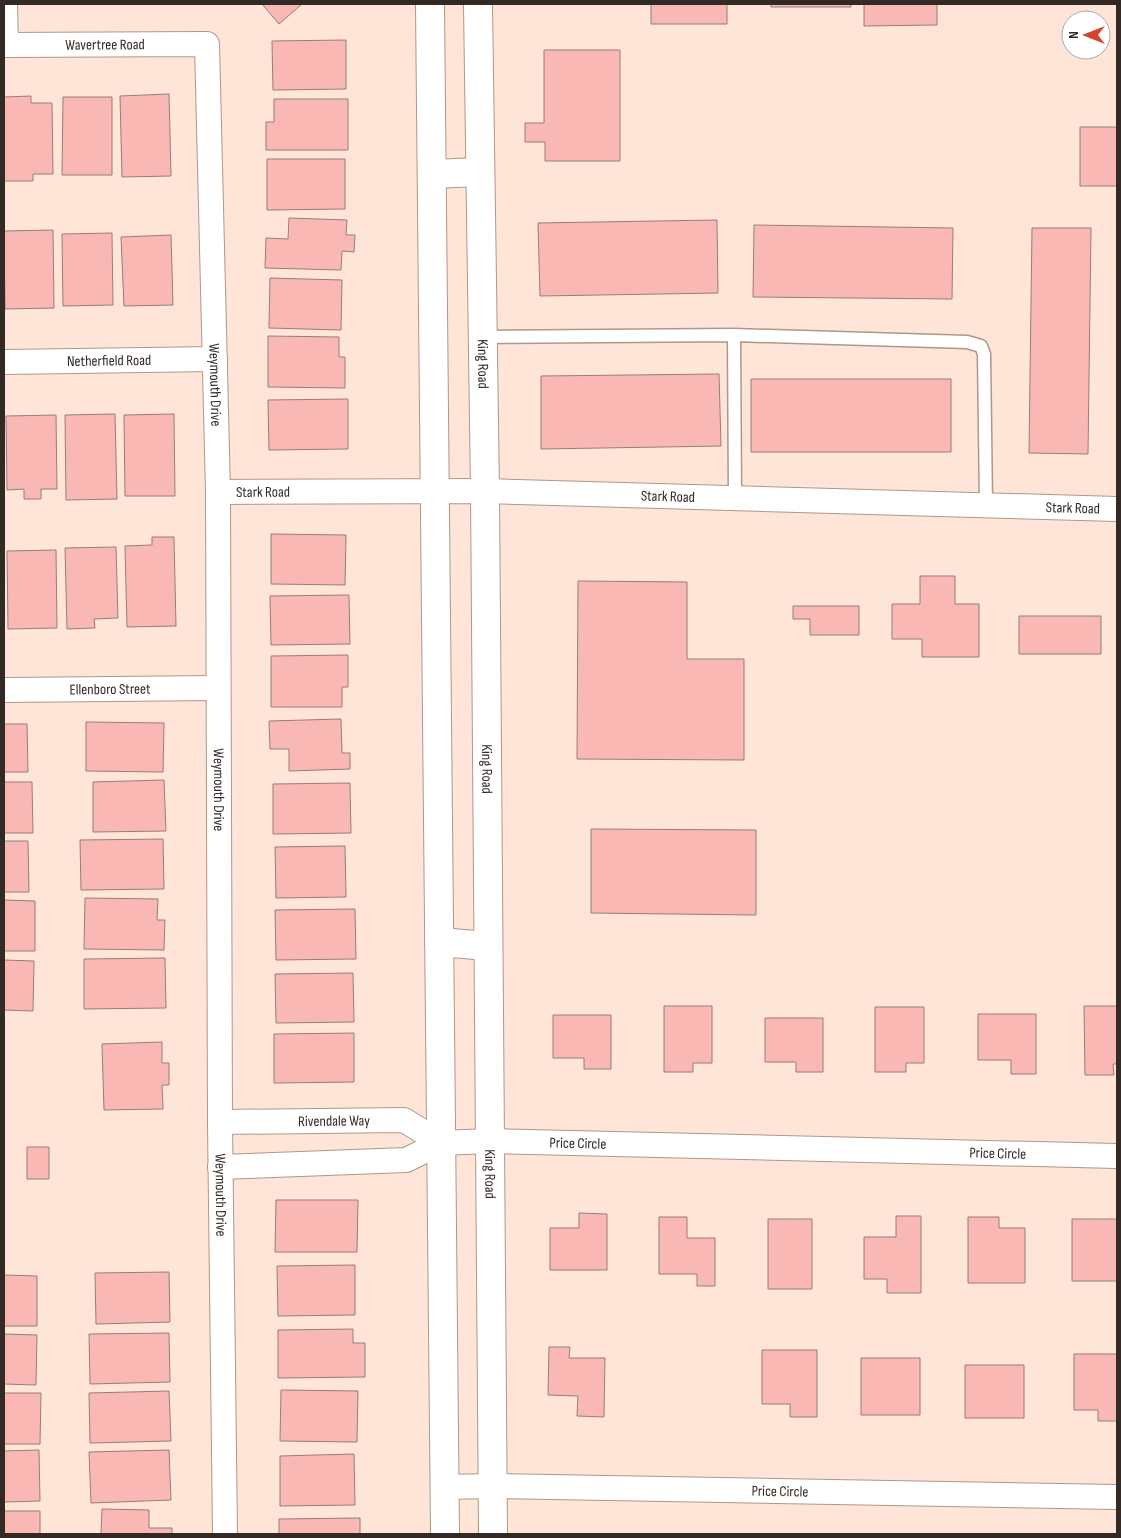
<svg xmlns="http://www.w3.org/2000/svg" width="1121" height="1538" font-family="'Sofia Sans Condensed',sans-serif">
  <rect width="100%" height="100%" fill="#fee5d7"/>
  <!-- building -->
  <path fill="#f9b8b4" stroke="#987d7b" d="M 262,4 L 302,4 L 279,24 Z
    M 651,4 L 727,4 L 727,24 L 651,24 Z
    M 771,4 L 851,4 L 851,7 L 771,7 Z
    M 864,4 L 937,4 L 937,25 L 864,26 Z
    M 346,40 L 346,89 L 273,90 L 272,41 Z
    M 544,50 L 620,50 L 620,161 L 545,161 L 545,142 L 525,142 L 525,123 L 544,123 Z
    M 169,94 L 171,176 L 122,177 L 120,96 Z
    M 31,96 L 31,103 L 52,103 L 53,174 L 33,174 L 33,181 L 4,181 L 4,97 Z
    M 63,97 L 112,97 L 112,175 L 62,175 Z
    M 274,99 L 348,99 L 348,150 L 266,150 L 266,122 L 274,122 Z
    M 1080,127 L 1117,127 L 1117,186 L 1080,186 Z
    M 267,159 L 345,159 L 345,209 L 267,210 Z
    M 289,218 L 347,220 L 346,235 L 355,235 L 354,252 L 342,251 L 341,270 L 265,268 L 266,238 L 288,239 Z
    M 717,220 L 718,293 L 540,296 L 538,223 Z
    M 754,225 L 953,228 L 952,299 L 753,297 Z
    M 1032,228 L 1091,228 L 1088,454 L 1029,453 Z
    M 53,230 L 54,308 L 5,309 L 4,231 Z
    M 112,233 L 113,305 L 63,306 L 62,234 Z
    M 171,235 L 173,305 L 124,306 L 121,237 Z
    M 270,278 L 342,280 L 341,330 L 269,328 Z
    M 268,336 L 339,337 L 339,357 L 345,357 L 345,388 L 268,387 Z
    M 719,374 L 721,446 L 541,449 L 541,376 Z
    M 751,379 L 951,379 L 951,452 L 751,452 Z
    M 348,399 L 348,449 L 269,450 L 268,400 Z
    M 115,414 L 117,499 L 66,500 L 65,415 Z
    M 174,414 L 175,496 L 125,496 L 124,415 Z
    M 56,415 L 57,489 L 41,489 L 41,499 L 24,499 L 24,489 L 7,490 L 6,416 Z
    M 271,534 L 346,535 L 345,585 L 271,584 Z
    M 152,537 L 174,537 L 176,626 L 127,627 L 125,546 L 152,545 Z
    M 116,547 L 118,618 L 94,619 L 95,628 L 67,629 L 65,548 Z
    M 56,550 L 57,628 L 8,629 L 7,551 Z
    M 920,576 L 955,576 L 955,604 L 979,604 L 979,657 L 922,657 L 922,639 L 892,639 L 892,604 L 920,604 Z
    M 578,581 L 687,582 L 687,659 L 744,659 L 744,760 L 577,759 Z
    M 349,595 L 350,644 L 271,645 L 270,596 Z
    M 793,606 L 859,606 L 859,635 L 810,635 L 810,619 L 793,619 Z
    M 1019,616 L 1101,616 L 1101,654 L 1019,654 Z
    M 348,655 L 348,687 L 342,687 L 342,707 L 271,707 L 271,656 Z
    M 341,719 L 342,753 L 350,753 L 350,769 L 289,771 L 289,749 L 270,749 L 269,721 Z
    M 86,722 L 164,723 L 163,772 L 86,771 Z
    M 4,724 L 27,724 L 28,772 L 4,772 Z
    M 164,780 L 166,831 L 93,832 L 93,782 Z
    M 4,782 L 32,782 L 33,833 L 4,833 Z
    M 350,783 L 351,833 L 273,834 L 273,784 Z
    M 591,829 L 756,830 L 756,915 L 591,913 Z
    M 163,839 L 164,889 L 81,890 L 80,840 Z
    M 4,841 L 28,841 L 29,892 L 4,892 Z
    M 345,846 L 346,897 L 276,898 L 275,847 Z
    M 85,898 L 158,899 L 157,920 L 165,920 L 164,950 L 84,949 Z
    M 4,900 L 35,901 L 35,951 L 4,951 Z
    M 355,909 L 356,959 L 276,960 L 275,910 Z
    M 165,958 L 166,1008 L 84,1009 L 84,959 Z
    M 4,960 L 34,961 L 33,1011 L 4,1010 Z
    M 353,973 L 354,1022 L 276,1023 L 275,974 Z
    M 664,1006 L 712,1006 L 712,1063 L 693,1063 L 693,1072 L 664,1072 Z
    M 1084,1006 L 1117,1006 L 1117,1064 L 1113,1064 L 1114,1075 L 1085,1075 Z
    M 875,1007 L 924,1007 L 924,1063 L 906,1063 L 906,1072 L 875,1072 Z
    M 978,1014 L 1036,1014 L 1036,1074 L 1011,1074 L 1011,1060 L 978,1060 Z
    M 553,1015 L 611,1015 L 611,1069 L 584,1069 L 584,1058 L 553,1058 Z
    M 765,1018 L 823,1018 L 823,1072 L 796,1072 L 796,1062 L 765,1062 Z
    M 354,1033 L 354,1082 L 274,1083 L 274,1034 Z
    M 162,1042 L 162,1063 L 169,1063 L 169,1085 L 162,1085 L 163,1109 L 104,1110 L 102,1044 Z
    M 27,1147 L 49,1147 L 49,1179 L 27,1179 Z
    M 276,1200 L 358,1200 L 357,1252 L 275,1252 Z
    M 579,1213 L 607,1214 L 607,1270 L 550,1270 L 550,1228 L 579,1228 Z
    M 896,1216 L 921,1216 L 921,1293 L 887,1293 L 887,1279 L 864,1279 L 864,1237 L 896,1237 Z
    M 659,1217 L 687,1217 L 687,1238 L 715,1238 L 715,1286 L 697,1286 L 697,1274 L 659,1274 Z
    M 968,1217 L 999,1217 L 999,1228 L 1025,1228 L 1025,1283 L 968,1283 Z
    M 768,1219 L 812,1219 L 812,1289 L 768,1289 Z
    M 1072,1219 L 1117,1219 L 1117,1281 L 1072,1281 Z
    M 355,1265 L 355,1315 L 278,1316 L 277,1266 Z
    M 169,1272 L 170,1322 L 96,1324 L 95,1273 Z
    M 4,1275 L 37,1276 L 37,1326 L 4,1326 Z
    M 353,1329 L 353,1343 L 365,1343 L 365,1377 L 278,1378 L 278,1330 Z
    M 169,1333 L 170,1382 L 90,1384 L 89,1334 Z
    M 4,1334 L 37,1335 L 36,1385 L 4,1384 Z
    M 549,1347 L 570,1347 L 569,1358 L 605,1358 L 604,1417 L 577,1416 L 578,1396 L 548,1395 Z
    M 762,1350 L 817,1350 L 817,1417 L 790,1417 L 790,1404 L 762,1404 Z
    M 1074,1354 L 1117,1354 L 1117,1421 L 1098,1421 L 1098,1410 L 1074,1410 Z
    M 861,1358 L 920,1358 L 920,1415 L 861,1415 Z
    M 965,1365 L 1024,1365 L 1024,1418 L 965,1418 Z
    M 281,1390 L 358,1391 L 357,1442 L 280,1441 Z
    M 169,1391 L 171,1441 L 90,1443 L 89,1393 Z
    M 4,1393 L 41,1393 L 40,1444 L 4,1444 Z
    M 39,1450 L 40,1501 L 4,1502 L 4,1451 Z
    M 169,1450 L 171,1500 L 91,1503 L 89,1452 Z
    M 354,1454 L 355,1505 L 280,1506 L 280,1456 Z
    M 102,1509 L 149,1510 L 149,1528 L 172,1528 L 172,1534 L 101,1534 Z
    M 4,1511 L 40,1511 L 40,1534 L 4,1534 Z
    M 360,1518 L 360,1534 L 279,1534 L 279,1519 Z"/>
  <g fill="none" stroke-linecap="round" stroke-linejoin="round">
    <defs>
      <path id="lane" d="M 734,335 L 967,342 L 981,346 L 984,354 L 986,505
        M 483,337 L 734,335 L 735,498"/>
      <g id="street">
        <path d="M 5,4 L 6,45"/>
        <path id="s1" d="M 4,45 L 207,44 L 218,492 L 220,1122 L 225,1534"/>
        <path id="s2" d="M 4,362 L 215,359"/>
        <path id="s3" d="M 218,492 L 485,491 L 1117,509"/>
        <path id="s4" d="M 4,690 L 218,688"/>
        <path id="s5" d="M 220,1122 L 404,1120 L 441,1143"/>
        <path id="s6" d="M 220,1167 L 406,1160 L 441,1143 L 490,1141 L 1117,1156"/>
        <path id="s7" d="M 444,1487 L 492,1486 L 1117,1497"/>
      </g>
      <g id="secondary">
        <path d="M 430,4 L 445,1534"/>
        <path id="s8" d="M 478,4 L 485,491 L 493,1534"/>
        <path d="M 432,174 L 480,172"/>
        <path d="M 439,942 L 488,946"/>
      </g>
    </defs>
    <!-- lane casing -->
    <use href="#lane" stroke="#af978a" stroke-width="15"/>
    <!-- street casing -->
    <use href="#street" stroke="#af978a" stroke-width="26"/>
    <!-- secondary casing -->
    <use href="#secondary" stroke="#af978a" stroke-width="30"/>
    <!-- lane -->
    <use href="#lane" stroke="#fff" stroke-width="12"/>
    <!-- street -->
    <use href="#street" stroke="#fff" stroke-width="24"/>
    <!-- secondary -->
    <use href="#secondary" stroke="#fff" stroke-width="28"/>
  </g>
  <g text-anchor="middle" stroke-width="5" stroke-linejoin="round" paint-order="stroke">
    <!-- street labels -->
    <g font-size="15" fill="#332a25" stroke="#fff">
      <text dy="5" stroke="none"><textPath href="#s1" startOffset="101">Wavertree Road</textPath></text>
      <text dy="5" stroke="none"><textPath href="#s2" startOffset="105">Netherfield Road</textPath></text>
      <text dy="5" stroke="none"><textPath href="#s8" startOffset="360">King Road</textPath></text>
      <text dy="5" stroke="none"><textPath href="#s1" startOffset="544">Weymouth Drive</textPath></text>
      <text dy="5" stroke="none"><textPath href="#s3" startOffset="45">Stark Road</textPath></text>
      <text dy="5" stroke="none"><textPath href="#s3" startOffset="450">Stark Road</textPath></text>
      <text dy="5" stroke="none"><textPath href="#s3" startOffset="855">Stark Road</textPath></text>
      <text dy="5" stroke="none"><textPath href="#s4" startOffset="106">Ellenboro Street</textPath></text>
      <text dy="5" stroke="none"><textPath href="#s8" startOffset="765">King Road</textPath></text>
      <text dy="5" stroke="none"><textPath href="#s1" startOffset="949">Weymouth Drive</textPath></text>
      <text dy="5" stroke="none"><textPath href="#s5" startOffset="114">Rivendale Way</textPath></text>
      <text dy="5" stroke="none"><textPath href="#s6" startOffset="362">Price Circle</textPath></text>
      <text dy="5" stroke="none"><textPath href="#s6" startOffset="782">Price Circle</textPath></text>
      <text dy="5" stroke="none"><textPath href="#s8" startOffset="1170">King Road</textPath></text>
      <text dy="5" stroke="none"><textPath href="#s1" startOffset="1354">Weymouth Drive</textPath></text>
      <text dy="5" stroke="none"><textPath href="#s7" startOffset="336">Price Circle</textPath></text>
    </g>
  </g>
  <!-- border -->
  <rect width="1121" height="1538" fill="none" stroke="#332a25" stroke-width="10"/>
  <!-- north arrow -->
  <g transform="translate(1086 35) rotate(270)"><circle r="24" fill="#ffffff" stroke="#adaaa8"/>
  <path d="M0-4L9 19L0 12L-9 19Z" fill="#d1462c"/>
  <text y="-8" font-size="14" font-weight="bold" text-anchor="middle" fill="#332a25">N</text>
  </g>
</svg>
